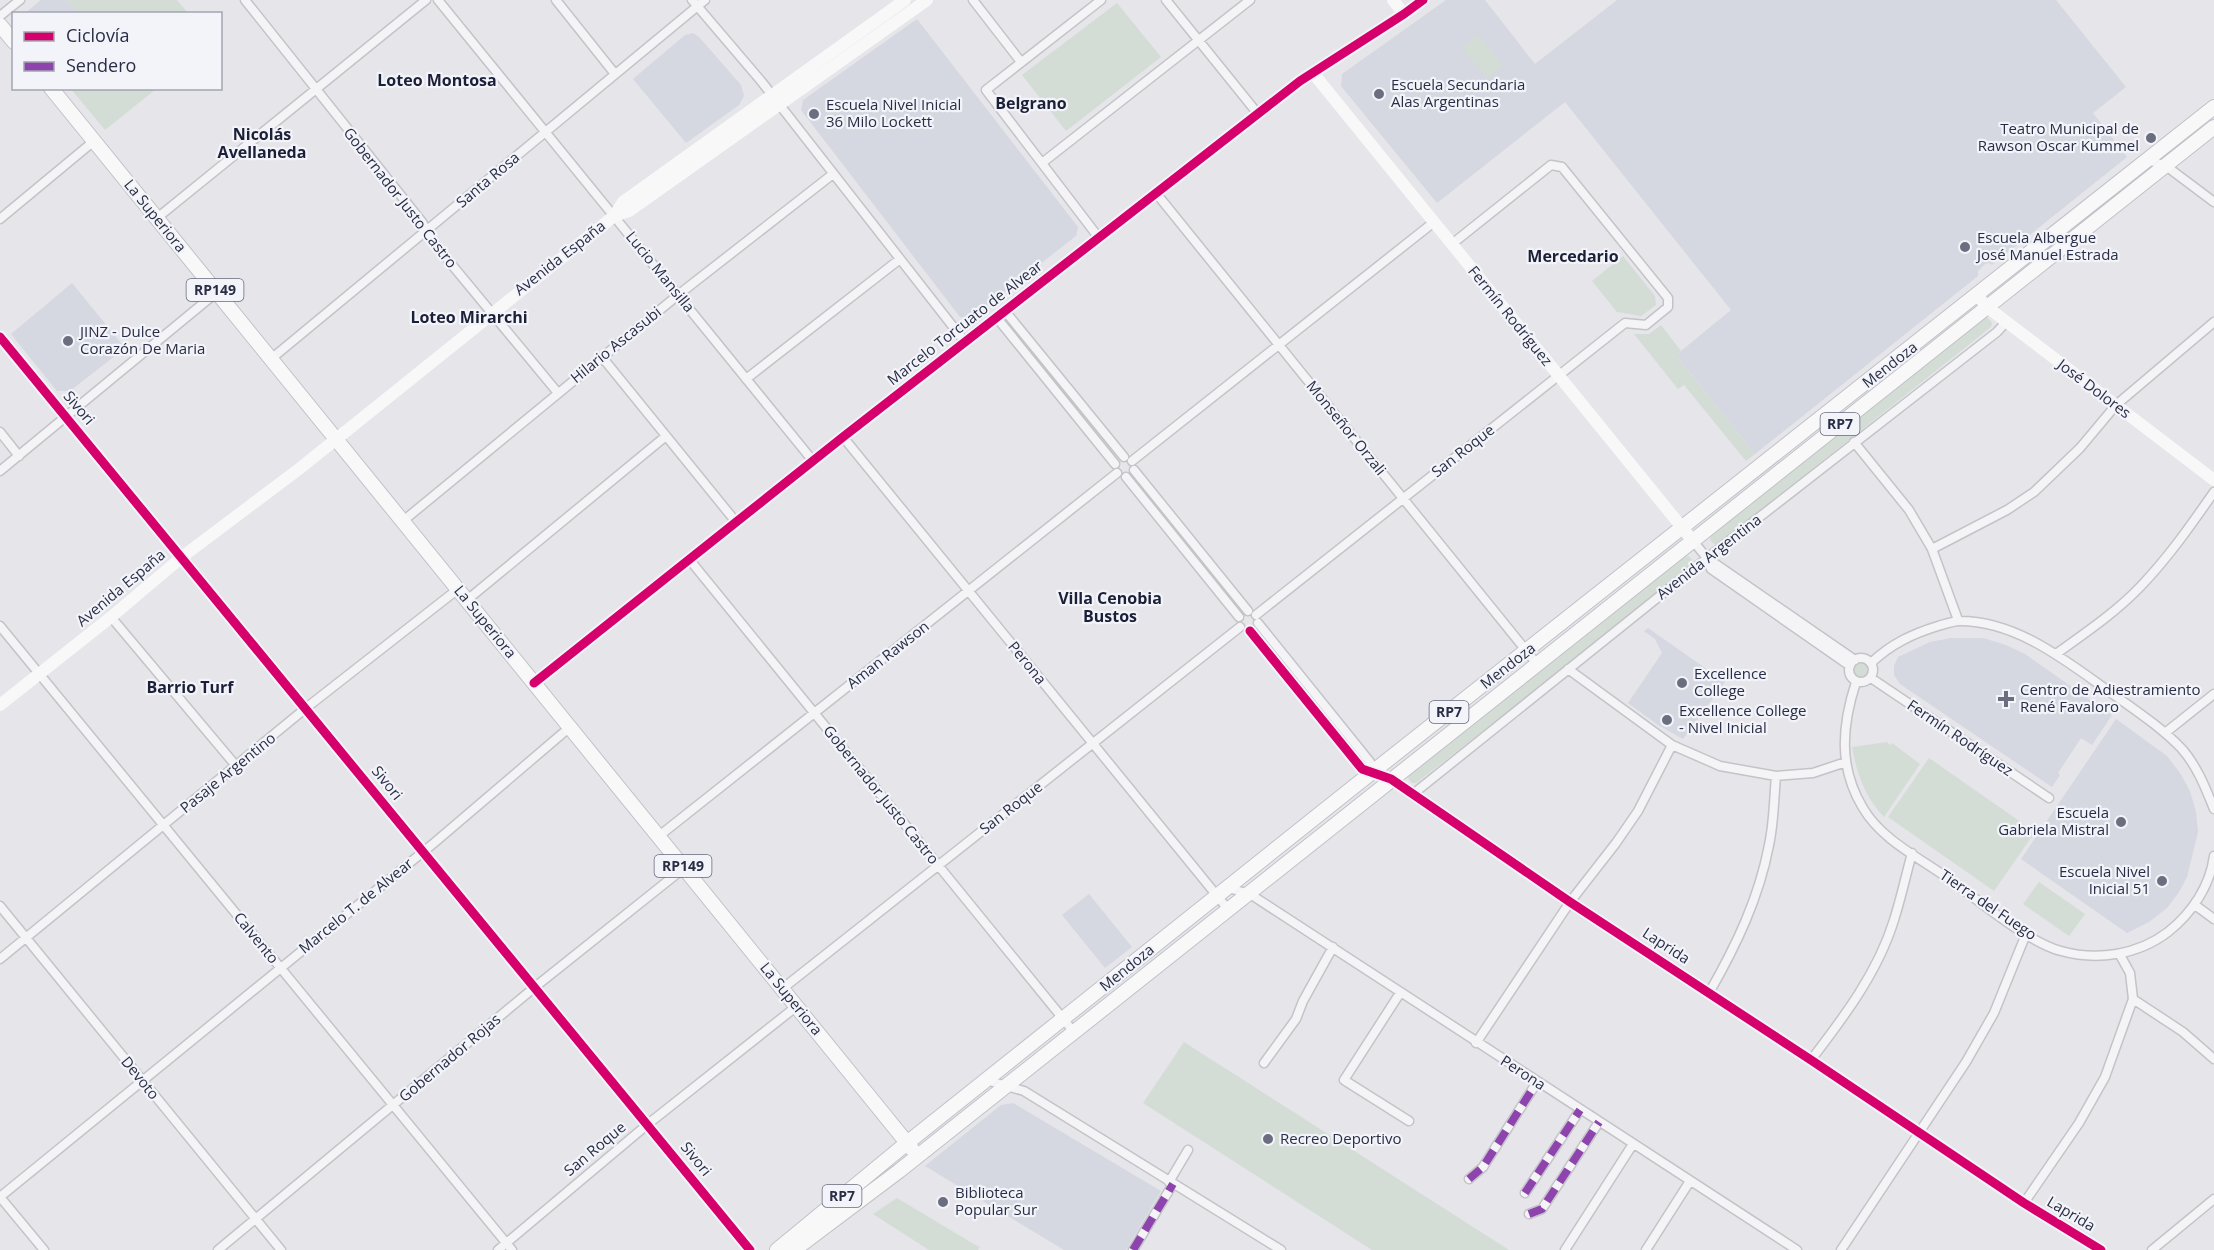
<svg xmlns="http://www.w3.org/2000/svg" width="2214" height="1250" font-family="'Open Sans',sans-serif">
  <rect width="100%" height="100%" fill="#e5e5ea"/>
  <!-- built -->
  <path fill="#d5d8e0" d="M 41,0 L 67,0 L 78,13 L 24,14 Z
    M 1446,0 L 1485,0 L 1535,64 L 1617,0 L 2056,0 L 2126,87 L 2093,113 L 2127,157 L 1992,265 L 1989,263 L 1985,264 L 1978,271 L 1978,276 L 1755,454 L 1676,355 L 1731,310 L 1565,102 L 1437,203 L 1341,86 L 1342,74 Z
    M 917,19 L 1078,227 L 1076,236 L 971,318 L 960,317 L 801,110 L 803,100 Z
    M 693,33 L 699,37 L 741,85 L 744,96 L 739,105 L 686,143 L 633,79 L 685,35 Z
    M 72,283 L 125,348 L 70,391 L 57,391 L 11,334 Z
    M 1648,628 L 1725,682 L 1683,739 L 1658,725 L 1628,703 L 1662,653 L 1655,639 L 1644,631 Z
    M 1951,638 L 1983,638 L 2006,645 L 2025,654 L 2112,715 L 2092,745 L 2081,738 L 2058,773 L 2060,775 L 2052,787 L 1900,684 L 1894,675 L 1894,666 L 1898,657 L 1930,642 Z
    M 2116,719 L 2167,756 L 2180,773 L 2190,791 L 2196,812 L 2198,832 L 2187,877 L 2179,892 L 2167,908 L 2149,922 L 2127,933 L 2021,859 Z
    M 1089,894 L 1132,947 L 1105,968 L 1062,915 Z
    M 1013,1103 L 1161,1191 L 1126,1250 L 1064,1250 L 925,1166 L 1001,1105 Z"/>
  <!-- green -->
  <path fill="#d3ddd5" d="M 67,0 L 177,0 L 188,13 L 78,13 Z
    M 1117,3 L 1161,57 L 1066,131 L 1022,75 Z
    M 1478,35 L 1503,65 L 1488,78 L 1462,48 Z
    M 71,89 L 156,89 L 105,130 Z
    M 1623,256 L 1655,296 L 1656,305 L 1641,316 L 1617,312 L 1592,281 Z
    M 1983,317 L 1987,317 L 1992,323 L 1991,327 L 1718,544 L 1714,544 L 1710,540 L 1711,536 Z
    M 1011,324 L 1116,454 L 1115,456 L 1113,456 L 1009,326 Z
    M 1661,325 L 1681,351 L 1676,355 L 1755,454 L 1746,461 L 1684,385 L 1678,389 L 1634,334 L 1649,334 Z
    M 1136,479 L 1240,607 L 1239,609 L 1133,481 Z
    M 1689,556 L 1694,562 L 1693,567 L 1416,783 L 1412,783 L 1408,778 L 1409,774 L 1684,557 Z
    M 1260,632 L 1360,757 L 1360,758 L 1358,758 L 1257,634 Z
    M1854 670a7 7 0 1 1 14 0a7 7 0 1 1-14 0Z
    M 1887,742 L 1890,745 L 1892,743 L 1920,764 L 1884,817 C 1865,797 1857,774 1852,747 Z
    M 1929,758 L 2035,832 L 1994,891 L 1888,817 Z
    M 2039,882 L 2085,914 L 2069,936 L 2023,904 Z
    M 1184,1042 L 1509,1250 L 1372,1250 L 1143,1103 Z
    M 897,1198 L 972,1243 L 980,1247 L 978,1250 L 929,1250 L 873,1214 Z"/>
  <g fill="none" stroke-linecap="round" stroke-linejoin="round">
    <defs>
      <path id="street" d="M 245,0 L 422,222 L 433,242 L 558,393
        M 438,0 L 813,461
        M 556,0 L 615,74
        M 692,0 L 761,81 L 965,342
        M 973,0 L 1021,62
        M 1166,0 L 1258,114
        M 0,16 L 20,0
        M 2148,160 L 2166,166 L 2214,202
        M 1042,163 L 1250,0
        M 1156,193 L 1537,664
        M 157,218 L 426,0
        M 0,219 L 94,141
        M 1099,238 L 986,90 L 1101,0
        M 1005,311 L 1124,457
        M 997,318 L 1115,464
        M 0,337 L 750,1250
        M 602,357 L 736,522
        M 271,359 L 705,0
        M 746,379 L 900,259
        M 0,432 L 19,456
        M 843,437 L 1227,908
        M 1854,442 L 1909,510 L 1932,549 L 1958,620
        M 1132,461 L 1434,222
        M 1134,470 L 1248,611
        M 0,471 L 217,292
        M 1126,477 L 1239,617
        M 403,521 L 678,295 L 833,174
        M 1693,541 L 1707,558 L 1711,569 L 1850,666
        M 1932,549 L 2007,510 L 2034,492 L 2080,448 L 2116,405 L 2214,322
        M 1707,558 L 1855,660
        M 689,559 L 1073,1031
        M 467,600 L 666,436
        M 1256,615 L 1625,323 L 1646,325 L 1668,307 L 1668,298 L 1562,167 L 1551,165 L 1452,244
        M 111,617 L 237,767
        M 1258,623 L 1370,762 L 1372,773
        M 0,626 L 512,1250
        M 1250,631 L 1362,769 L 1391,779 L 1570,902 L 1811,1060 L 2024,1203 L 2101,1250
        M 2056,654 C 2085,633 2115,613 2140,587 C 2168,558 2191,525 2214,492
        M1849 670a12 12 0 1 1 24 0a12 12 0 1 1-24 0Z
        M 1871,663 C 1891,644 1912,634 1938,626 C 1945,624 1953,621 1960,621 C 2017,621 2066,661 2110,692 C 2135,710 2161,727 2182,749 C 2197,766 2206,789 2214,809
        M 1568,669 L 1672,745 L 1720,766 L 1776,776 L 1813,773 L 1846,762
        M 1871,678 L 2049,798
        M 1856,682 C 1842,725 1838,767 1863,808 C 1881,839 1918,857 1946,877 C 1976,898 2027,942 2061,951 C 2097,961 2138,955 2168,932 C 2192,913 2210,886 2214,856
        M 2165,733 L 2214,694
        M 1413,794 L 1707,558 L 1997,332 L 2006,322
        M 659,836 L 1117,473
        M 1228,888 L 1250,894 L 1797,1250
        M 2195,905 L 2214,919
        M 0,906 L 281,1250
        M 2120,955 L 2130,973 L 2133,999 L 2183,1032 L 2214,1059
        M 0,959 L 306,708 L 458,589
        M 782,989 L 1240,627
        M 1400,993 L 1344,1080 L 1409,1121
        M 1709,993 C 1736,946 1759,898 1769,845 C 1774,822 1774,798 1776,776
        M 1476,1043 L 1570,902 L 1616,843 L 1638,811 L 1672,745
        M 1811,1060 C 1844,1017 1878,972 1894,920 C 1901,898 1906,875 1912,853
        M 1264,1063 L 1296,1019 L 1303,1001 L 1333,947
        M 986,1080 L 1024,1091 L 1281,1250
        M 1469,1179 L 1483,1167 L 1537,1082
        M 1169,1182 L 1188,1150
        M 1525,1193 L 1580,1110
        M 2024,1203 L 2079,1123 L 2105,1077 L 2133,999
        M 1529,1214 L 1542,1209 L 1599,1122
        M 44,1250 L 0,1197 L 434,843 L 570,727
        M 218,1250 L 535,987 L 684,868
        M 498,1250 L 648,1124 L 797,1006
        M 1133,1250 L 1173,1184
        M 1565,1250 L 1633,1144
        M 1646,1250 L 1690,1181
        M 1841,1250 L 1966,1062 L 1994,1013 L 2026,934
        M 2152,1250 L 2214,1199"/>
      <path id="primary" d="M 0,25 L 14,42
        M 51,88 L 912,1149
        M 777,1250 L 907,1143 L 1356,785 L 2214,107
        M 794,1250 L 899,1171 L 2214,127"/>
    </defs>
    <!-- street casing -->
    <use href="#street" stroke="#c3c3c8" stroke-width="11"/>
    <!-- primary casing -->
    <use href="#primary" stroke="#c1c2c8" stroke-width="16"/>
    <!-- street -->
    <use href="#street" stroke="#f4f4f7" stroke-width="8"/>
    <!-- secondary -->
    <path stroke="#f8f8f8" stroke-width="12" d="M 1393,0 L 1404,14
      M 1313,73 L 1693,541
      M 614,216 L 629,211 L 927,0
      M 1977,295 L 1987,307 L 2214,480
      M 534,683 L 843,437 L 1300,81 L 1404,14 L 1423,0
      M 0,705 L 111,617 L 182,557 L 299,469 L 614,216 L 623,202 L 905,0"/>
    <!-- primary -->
    <use href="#primary" stroke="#f8f8f8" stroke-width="14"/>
    <!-- quiet -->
    <path stroke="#8e44ad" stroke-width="8" stroke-dasharray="15 8" stroke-linecap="butt" d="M 1469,1179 L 1483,1167 L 1537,1082
      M 1525,1193 L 1580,1110
      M 1529,1214 L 1542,1209 L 1599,1122
      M 1133,1250 L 1173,1184"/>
    <defs>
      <path id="cycleway" d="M 0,337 L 750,1250
        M 1250,631 L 1362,769 L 1391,779 L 1570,902 L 1811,1060 L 2024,1203 L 2101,1250
        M 534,683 L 843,437 L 1300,81 L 1404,14 L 1423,0"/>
    </defs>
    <!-- cycleway casing -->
    <use href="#cycleway" stroke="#f3f4f9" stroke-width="13"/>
    <!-- cycleway -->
    <use href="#cycleway" stroke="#d6006c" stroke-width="9"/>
  </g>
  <!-- markers -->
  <g fill="#6b6e7f" stroke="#f3f4f9" stroke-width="2">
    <circle cx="1379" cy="94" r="6"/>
    <circle cx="814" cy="114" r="6"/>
    <circle cx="2151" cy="138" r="6"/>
    <circle cx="1965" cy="247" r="6"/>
    <circle cx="68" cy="341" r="6"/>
    <circle cx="1682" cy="683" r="6"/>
    <path d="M2003 690h6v6h6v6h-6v6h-6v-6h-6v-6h6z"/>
    <circle cx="1667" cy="720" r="6"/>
    <circle cx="2121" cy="822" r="6"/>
    <circle cx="2162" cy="881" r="6"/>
    <circle cx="1268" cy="1139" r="6"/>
    <circle cx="943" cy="1202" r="6"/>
  </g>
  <g text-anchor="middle" stroke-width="4.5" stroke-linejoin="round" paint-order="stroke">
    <!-- shield labels -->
    <g fill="#f3f4f9" stroke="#66697c" stroke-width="1.5">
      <rect x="186.5" y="279" width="57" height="22" rx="4.5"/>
      <rect x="1820.5" y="413" width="39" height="22" rx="4.5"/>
      <rect x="1429.5" y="701" width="39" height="22" rx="4.5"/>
      <rect x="654.5" y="855" width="57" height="22" rx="4.5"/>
      <rect x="822.5" y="1185" width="39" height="22" rx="4.5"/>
    </g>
    <g font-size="14" font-weight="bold" fill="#292e46">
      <text x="215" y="295">RP149</text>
      <text x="1840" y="429">RP7</text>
      <text x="1449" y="717">RP7</text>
      <text x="683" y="871">RP149</text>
      <text x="842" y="1201">RP7</text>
    </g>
    <!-- poi labels -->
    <g font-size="15" fill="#292e46" stroke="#f3f4f9" text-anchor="start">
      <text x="1391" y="90">Escuela Secundaria<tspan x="1391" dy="17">Alas Argentinas</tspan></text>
      <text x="826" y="110">Escuela Nivel Inicial<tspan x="826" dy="17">36 Milo Lockett</tspan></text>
      <text x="2139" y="134" text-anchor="end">Teatro Municipal de<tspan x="2139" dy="17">Rawson Oscar Kummel</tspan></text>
      <text x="1977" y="243">Escuela Albergue<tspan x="1977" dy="17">José Manuel Estrada</tspan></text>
      <text x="80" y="337">JINZ - Dulce<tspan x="80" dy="17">Corazón De Maria</tspan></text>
      <text x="1694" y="679">Excellence<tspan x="1694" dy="17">College</tspan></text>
      <text x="2020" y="695">Centro de Adiestramiento<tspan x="2020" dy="17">René Favaloro</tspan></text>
      <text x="1679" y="716">Excellence College<tspan x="1679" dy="17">- Nivel Inicial</tspan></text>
      <text x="2109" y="818" text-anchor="end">Escuela<tspan x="2109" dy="17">Gabriela Mistral</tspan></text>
      <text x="2150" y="877" text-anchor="end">Escuela Nivel<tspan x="2150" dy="17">Inicial 51</tspan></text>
      <text x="1280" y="1144">Recreo Deportivo</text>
      <text x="955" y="1198">Biblioteca<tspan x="955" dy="17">Popular Sur</tspan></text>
    </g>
    <!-- street labels -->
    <g font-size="15" fill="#292e46" stroke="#f3f4f9">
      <text transform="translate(488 180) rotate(-40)" y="5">Santa Rosa</text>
      <text transform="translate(400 198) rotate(52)" y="5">Gobernador Justo Castro</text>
      <text transform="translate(155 216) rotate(51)" y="5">La Superiora</text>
      <text transform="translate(560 258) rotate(-38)" y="5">Avenida España</text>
      <text transform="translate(660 272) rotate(51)" y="5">Lucio Mansilla</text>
      <text transform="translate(1510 316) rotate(51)" y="5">Fermín Rodríguez</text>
      <text transform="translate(965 323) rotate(-38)" y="5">Marcelo Torcuato de Alvear</text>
      <text transform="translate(616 345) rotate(-39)" y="5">Hilario Ascasubi</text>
      <text transform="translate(1890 365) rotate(-38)" y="5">Mendoza</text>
      <text transform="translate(2094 389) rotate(37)" y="5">José Dolores</text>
      <text transform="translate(79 408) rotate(50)" y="5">Sivori</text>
      <text transform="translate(1346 428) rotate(51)" y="5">Monseñor Orzali</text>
      <text transform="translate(1463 451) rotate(-38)" y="5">San Roque</text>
      <text transform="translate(1709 557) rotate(-38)" y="5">Avenida Argentina</text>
      <text transform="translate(121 588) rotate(-40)" y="5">Avenida España</text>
      <text transform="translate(485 622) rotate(51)" y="5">La Superiora</text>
      <text transform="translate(888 655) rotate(-38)" y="5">Aman Rawson</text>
      <text transform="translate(1027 663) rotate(51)" y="5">Perona</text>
      <text transform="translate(1508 666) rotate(-38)" y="5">Mendoza</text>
      <text transform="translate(1960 738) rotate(34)" y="5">Fermín Rodríguez</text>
      <text transform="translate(228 773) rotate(-39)" y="5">Pasaje Argentino</text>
      <text transform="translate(387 783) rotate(51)" y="5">Sivori</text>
      <text transform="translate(881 795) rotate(51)" y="5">Gobernador Justo Castro</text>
      <text transform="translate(1011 808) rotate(-38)" y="5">San Roque</text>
      <text transform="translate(1988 905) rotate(34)" y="5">Tierra del Fuego</text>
      <text transform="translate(356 906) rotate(-39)" y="5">Marcelo T. de Alvear</text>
      <text transform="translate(256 938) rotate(51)" y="5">Calvento</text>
      <text transform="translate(1666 946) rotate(33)" y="5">Laprida</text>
      <text transform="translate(1127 968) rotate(-39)" y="5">Mendoza</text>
      <text transform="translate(791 999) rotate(51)" y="5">La Superiora</text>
      <text transform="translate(450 1058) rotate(-40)" y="5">Gobernador Rojas</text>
      <text transform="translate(1523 1073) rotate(33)" y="5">Perona</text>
      <text transform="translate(140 1078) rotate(51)" y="5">Devoto</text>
      <text transform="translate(595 1149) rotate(-40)" y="5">San Roque</text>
      <text transform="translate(696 1159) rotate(51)" y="5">Sivori</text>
      <text transform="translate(2071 1214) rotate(31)" y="5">Laprida</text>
    </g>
    <!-- neighbourhood labels -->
    <g font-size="16" font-weight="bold" fill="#1b1f37" stroke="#f3f4f9">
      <text x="437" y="86">Loteo Montosa</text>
      <text x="1031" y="109">Belgrano</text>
      <text x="262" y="140">Nicolás<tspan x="262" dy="18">Avellaneda</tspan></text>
      <text x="1573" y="262">Mercedario</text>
      <text x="469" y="323">Loteo Mirarchi</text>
      <text x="1110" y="604">Villa Cenobia<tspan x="1110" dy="18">Bustos</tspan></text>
      <text x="190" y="693">Barrio Turf</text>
    </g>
  </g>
  <!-- legend -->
  <rect x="12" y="12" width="210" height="78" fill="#f3f4f9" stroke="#a2a5b1" stroke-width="1.5"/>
  <rect x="24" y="32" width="30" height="9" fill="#d6006c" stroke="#a2a5b1" stroke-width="1.5"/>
  <text x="66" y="42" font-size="18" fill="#292e46">Ciclovía</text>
  <rect x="24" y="62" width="30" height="9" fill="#8e44ad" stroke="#a2a5b1" stroke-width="1.5"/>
  <text x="66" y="72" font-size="18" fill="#292e46">Sendero</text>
</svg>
